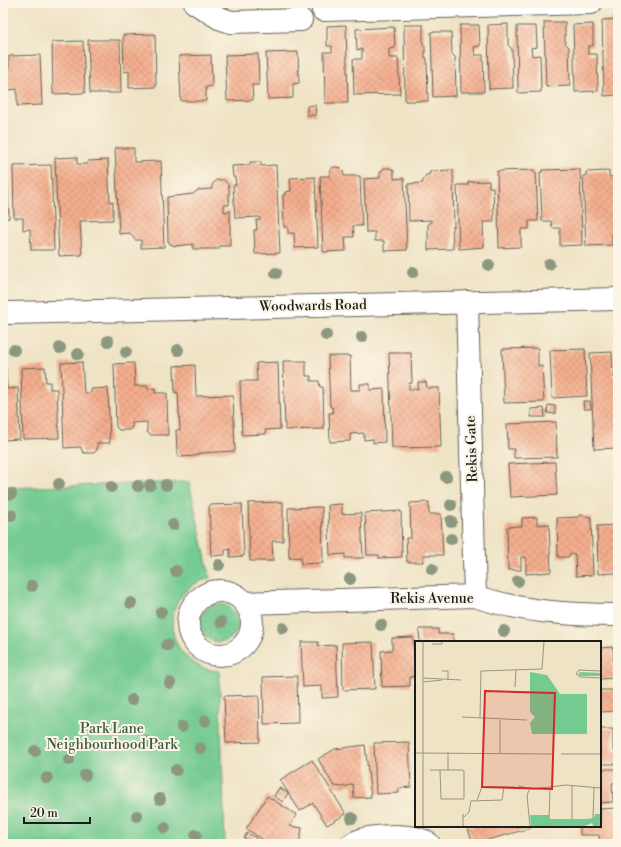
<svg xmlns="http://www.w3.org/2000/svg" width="621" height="847" font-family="'Libre Bodoni',serif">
  <defs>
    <pattern id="garden-dots" width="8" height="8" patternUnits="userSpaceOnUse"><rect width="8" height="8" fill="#74cb91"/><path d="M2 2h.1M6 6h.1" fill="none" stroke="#64ae7c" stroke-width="1.8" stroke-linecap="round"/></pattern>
    <pattern id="building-cross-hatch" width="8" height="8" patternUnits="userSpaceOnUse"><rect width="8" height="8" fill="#f4ae8e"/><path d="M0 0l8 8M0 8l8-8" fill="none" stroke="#d1957a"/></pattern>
  </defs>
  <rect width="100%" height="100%" fill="#fcf5e5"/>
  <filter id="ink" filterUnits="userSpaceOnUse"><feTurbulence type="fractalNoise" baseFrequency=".025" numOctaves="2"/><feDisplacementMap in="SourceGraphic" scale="8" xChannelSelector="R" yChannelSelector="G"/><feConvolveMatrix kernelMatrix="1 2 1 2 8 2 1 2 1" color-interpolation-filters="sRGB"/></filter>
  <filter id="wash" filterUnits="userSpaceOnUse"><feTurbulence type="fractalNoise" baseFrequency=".012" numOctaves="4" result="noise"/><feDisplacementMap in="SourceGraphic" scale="16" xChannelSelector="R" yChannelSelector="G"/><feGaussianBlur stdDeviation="0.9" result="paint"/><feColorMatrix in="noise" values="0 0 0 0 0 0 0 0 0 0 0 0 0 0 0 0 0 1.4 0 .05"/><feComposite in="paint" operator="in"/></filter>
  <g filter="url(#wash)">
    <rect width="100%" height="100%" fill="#efe3c5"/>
    <!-- park -->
    <path fill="#74cb91" stroke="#487456" d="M 189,482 L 210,578 C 154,592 163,667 219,671 L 225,844 L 3,844 L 3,488 Z"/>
    <!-- garden -->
    <path fill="url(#garden-dots)" stroke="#487456" d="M200 623a19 19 0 1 1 38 0a19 19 0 1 1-38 0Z"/>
    <g id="blocks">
      <!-- building -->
      <path fill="url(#building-cross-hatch)" d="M 618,19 L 618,95 L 604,96 L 602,20 Z
        M 544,22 L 565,22 L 565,43 L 569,47 L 570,86 L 546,87 Z
        M 508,24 L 508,45 L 512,49 L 513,88 L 489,89 L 488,25 Z
        M 593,24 L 593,46 L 588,46 L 588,54 L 597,54 L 598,91 L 575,92 L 573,25 Z
        M 346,25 L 348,103 L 325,103 L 324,52 L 332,52 L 332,46 L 327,46 L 327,26 Z
        M 404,25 L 423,25 L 423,46 L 425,46 L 425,58 L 427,58 L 428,101 L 405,101 Z
        M 460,25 L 479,25 L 480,46 L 474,47 L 475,55 L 483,55 L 484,92 L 461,92 Z
        M 517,26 L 536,26 L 537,47 L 531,48 L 532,56 L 540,55 L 541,92 L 518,93 Z
        M 394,27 L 395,48 L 389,49 L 389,58 L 398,58 L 400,94 L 354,95 L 353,59 L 362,59 L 362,49 L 357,50 L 356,29 Z
        M 431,32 L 451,32 L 452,54 L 455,57 L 456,96 L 433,97 Z
        M 155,34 L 156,87 L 129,88 L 129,71 L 124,72 L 123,35 Z
        M 88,40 L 120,40 L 121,93 L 90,93 Z
        M 83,41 L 85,93 L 53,94 L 52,42 Z
        M 298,52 L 299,83 L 293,84 L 293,98 L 268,99 L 266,53 Z
        M 258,54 L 259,85 L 252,85 L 253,100 L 227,101 L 225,55 Z
        M 40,55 L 42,105 L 17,106 L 17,89 L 9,90 L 9,56 Z
        M 211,55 L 212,86 L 206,87 L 206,101 L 181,101 L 179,56 Z
        M 315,105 L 316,115 L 307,115 L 307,106 Z
        M 115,148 L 134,148 L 134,162 L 161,161 L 164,247 L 141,248 L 141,240 L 135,240 L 130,233 L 119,234 Z
        M 77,157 L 77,164 L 88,164 L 87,161 L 108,160 L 110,202 L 113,202 L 113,220 L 80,221 L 82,255 L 59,256 L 55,158 Z
        M 250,162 L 261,162 L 261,166 L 276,165 L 280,253 L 255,254 L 254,230 L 257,230 L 256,220 L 260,220 L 260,217 L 235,218 L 233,185 L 236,185 L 235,177 L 233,177 L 232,166 L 250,165 Z
        M 51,165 L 54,250 L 31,250 L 30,229 L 23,230 L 23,218 L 14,218 L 13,166 Z
        M 3,166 L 7,166 L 9,218 L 3,219 Z
        M 333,167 L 339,167 L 343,171 L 344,176 L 360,176 L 362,226 L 353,226 L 354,237 L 345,237 L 346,251 L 323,252 L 320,176 L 330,176 L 330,171 Z
        M 384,168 L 390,168 L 394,171 L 394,179 L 404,178 L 407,250 L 384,251 L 384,241 L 375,241 L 375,232 L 366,232 L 364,179 L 380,178 L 380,173 Z
        M 580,169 L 582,245 L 560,246 L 560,228 L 552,228 L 551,221 L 542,221 L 540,172 L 542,172 L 542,170 Z
        M 453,170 L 454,227 L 452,227 L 453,249 L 428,250 L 428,223 L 431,223 L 431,220 L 409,221 L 408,184 L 423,183 L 423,179 L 426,175 L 430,174 L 430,171 Z
        M 534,170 L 534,173 L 536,173 L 538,221 L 529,221 L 529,229 L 521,229 L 521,247 L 499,248 L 497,171 Z
        M 609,171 L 609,177 L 618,176 L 618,234 L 612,234 L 612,245 L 586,246 L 583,176 L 586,176 L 586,172 Z
        M 315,177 L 318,247 L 295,248 L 294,233 L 288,233 L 288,227 L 284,227 L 283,195 L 285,195 L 285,192 L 291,191 L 290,178 Z
        M 216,180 L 224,180 L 229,186 L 229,205 L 224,205 L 224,212 L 230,211 L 230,246 L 219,246 L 219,249 L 193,249 L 193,244 L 175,246 L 170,244 L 168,241 L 167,197 L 193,194 L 198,190 L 212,189 L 212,185 Z
        M 489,181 L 489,187 L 493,187 L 494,222 L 483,222 L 484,247 L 459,249 L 457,185 L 468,185 L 468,182 Z
        M 538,348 L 538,366 L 542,366 L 544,402 L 504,403 L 502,349 Z
        M 585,349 L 587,396 L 552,398 L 550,350 Z
        M 612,352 L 613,377 L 618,377 L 618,448 L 594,449 L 590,353 Z
        M 389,353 L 411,353 L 412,383 L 409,383 L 409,389 L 418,389 L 418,382 L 426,382 L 427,388 L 439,388 L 441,447 L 392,448 Z
        M 328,356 L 350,356 L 351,390 L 360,390 L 360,384 L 370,384 L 370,390 L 384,389 L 385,442 L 373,443 L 373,439 L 364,440 L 364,433 L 350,434 L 350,441 L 330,442 L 329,413 L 333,413 L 332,407 L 330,407 Z
        M 283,361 L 306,361 L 306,376 L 311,376 L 311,381 L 319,381 L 320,387 L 323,387 L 324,429 L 285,430 Z
        M 82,362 L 84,393 L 91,393 L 91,389 L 108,388 L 110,443 L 97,443 L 97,450 L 94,453 L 84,453 L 82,451 L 81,447 L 64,448 L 61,363 Z
        M 278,362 L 280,429 L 265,430 L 266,434 L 242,435 L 240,381 L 257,381 L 256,363 Z
        M 134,363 L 135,386 L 147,386 L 148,389 L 155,388 L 155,393 L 167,393 L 168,435 L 150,435 L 147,432 L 147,422 L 132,423 L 132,427 L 129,430 L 119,430 L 116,427 L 114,364 Z
        M 195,365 L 196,396 L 233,395 L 235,451 L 201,453 L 195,456 L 179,457 L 177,453 L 176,430 L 180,430 L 178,392 L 175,393 L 174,366 Z
        M 45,367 L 46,382 L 50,382 L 50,389 L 57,389 L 59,438 L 23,439 L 21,368 Z
        M 3,368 L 6,368 L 7,389 L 18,388 L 20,439 L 3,440 Z
        M 583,401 L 590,401 L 591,409 L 584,409 Z
        M 548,405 L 555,406 L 555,414 L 547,413 Z
        M 544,408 L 545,417 L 531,417 L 531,409 Z
        M 556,422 L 557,457 L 514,458 L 514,449 L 508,449 L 507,424 Z
        M 555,462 L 557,495 L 510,497 L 508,464 Z
        M 283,502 L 283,541 L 272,541 L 273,561 L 250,561 L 248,503 Z
        M 429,502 L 429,514 L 441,514 L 443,555 L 423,555 L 423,562 L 407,562 L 406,538 L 411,538 L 410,503 Z
        M 242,504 L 244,556 L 230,557 L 230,549 L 225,550 L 225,555 L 211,556 L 209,505 Z
        M 342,504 L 342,514 L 361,513 L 363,558 L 345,558 L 345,554 L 330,555 L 328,505 Z
        M 322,507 L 323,563 L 301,564 L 301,557 L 289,558 L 288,508 Z
        M 401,511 L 402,557 L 379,558 L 379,555 L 367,555 L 365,513 Z
        M 580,515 L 591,517 L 593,575 L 576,576 L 575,554 L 569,554 L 569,557 L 558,557 L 557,518 L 578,517 Z
        M 537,517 L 537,525 L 549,524 L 551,572 L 526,574 L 526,557 L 521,557 L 521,570 L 508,570 L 507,527 L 522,526 L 522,518 Z
        M 618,525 L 618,578 L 616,578 L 616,573 L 598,574 L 597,526 Z
        M 419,629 L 438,629 L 438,634 L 453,634 L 453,642 L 420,642 Z
        M 413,637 L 415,676 L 410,677 L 410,686 L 382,687 L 381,651 L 392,650 L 392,638 Z
        M 301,642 L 318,642 L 318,646 L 336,645 L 338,697 L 322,698 L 322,686 L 303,687 Z
        M 373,642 L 375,689 L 343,690 L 342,643 Z
        M 613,647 L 614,678 L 600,679 L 600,648 Z
        M 297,676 L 298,723 L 264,724 L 263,677 Z
        M 600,690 L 618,690 L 618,711 L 600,712 Z
        M 259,695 L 260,742 L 226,743 L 224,696 Z
        M 600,729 L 613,729 L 613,750 L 618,750 L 618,764 L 600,764 Z
        M 409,742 L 411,787 L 399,788 L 399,793 L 376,794 L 374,743 Z
        M 365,745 L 371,797 L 354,798 L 353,784 L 344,787 L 334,786 L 318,759 L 335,749 Z
        M 312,760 L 346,814 L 327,825 L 313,803 L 300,811 L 280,780 Z
        M 600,769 L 618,769 L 618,783 L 612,783 L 613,802 L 600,803 Z
        M 279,788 L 288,793 L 283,802 L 274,796 Z
        M 267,796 L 297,815 L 290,826 L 302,828 L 299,844 L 270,844 L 246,829 Z
        M 617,808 L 618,842 L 599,843 L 599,835 L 580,835 L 580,826 L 600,826 L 600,809 Z
        M 467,826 L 531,826 L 531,828 L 473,844 Z
        M 247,833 L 256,838 L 253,843 L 244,838 Z"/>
    </g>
  </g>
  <g filter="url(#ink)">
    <use href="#blocks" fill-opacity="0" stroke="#666257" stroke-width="1"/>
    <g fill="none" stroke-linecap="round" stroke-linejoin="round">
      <defs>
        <path id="minor" d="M 195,3 L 219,18 L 231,22 L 301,20
          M 323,10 L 591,3
          M 467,302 L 475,596
          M 9,313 L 618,299
          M188 623a32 32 0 1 1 64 0a32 32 0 1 1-64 0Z
          M 245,603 L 475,596 C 521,612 570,615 618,615
          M 352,844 C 366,834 415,833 429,844"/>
      </defs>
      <!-- minor casing -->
      <use href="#minor" stroke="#666257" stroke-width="24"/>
      <!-- minor -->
      <use href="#minor" stroke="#fff" stroke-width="22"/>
    </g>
    <!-- trees -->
    <g fill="#8c977f">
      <circle cx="549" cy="264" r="6"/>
      <circle cx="489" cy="265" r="6"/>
      <circle cx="413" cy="272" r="6"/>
      <circle cx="276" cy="273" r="6"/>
      <circle cx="326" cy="335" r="6"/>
      <circle cx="362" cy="337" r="6"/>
      <circle cx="108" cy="341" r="6"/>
      <circle cx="60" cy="348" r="6"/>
      <circle cx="14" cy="350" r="6"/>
      <circle cx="178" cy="350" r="6"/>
      <circle cx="126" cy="352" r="6"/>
      <circle cx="78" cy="354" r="6"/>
      <circle cx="446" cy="477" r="6"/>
      <circle cx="59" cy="484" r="6"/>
      <circle cx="150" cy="485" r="6"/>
      <circle cx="166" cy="485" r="6"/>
      <circle cx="138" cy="486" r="6"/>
      <circle cx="111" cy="487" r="6"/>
      <circle cx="11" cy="494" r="6"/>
      <circle cx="451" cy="505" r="6"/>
      <circle cx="11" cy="515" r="6"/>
      <circle cx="451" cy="521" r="6"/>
      <circle cx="173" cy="525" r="6"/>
      <circle cx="451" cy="539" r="6"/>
      <circle cx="219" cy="565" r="6"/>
      <circle cx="432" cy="569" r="6"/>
      <circle cx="176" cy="571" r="6"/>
      <circle cx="350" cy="579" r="6"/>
      <circle cx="518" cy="581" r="6"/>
      <circle cx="32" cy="586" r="6"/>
      <circle cx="131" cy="603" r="6"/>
      <circle cx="161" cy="612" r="6"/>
      <circle cx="221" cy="622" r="6"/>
      <circle cx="381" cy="625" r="6"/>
      <circle cx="283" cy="628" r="6"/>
      <circle cx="504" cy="631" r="6"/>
      <circle cx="167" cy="645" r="6"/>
      <circle cx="170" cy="683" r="6"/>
      <circle cx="132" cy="700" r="6"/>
      <circle cx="205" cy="721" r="6"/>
      <circle cx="182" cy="727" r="6"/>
      <circle cx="146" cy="742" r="6"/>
      <circle cx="200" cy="748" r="6"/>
      <circle cx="35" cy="751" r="6"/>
      <circle cx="69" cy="760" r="6"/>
      <circle cx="176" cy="770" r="6"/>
      <circle cx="85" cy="775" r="6"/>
      <circle cx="47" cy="778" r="6"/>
      <circle cx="160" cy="799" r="6"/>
      <circle cx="137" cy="816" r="6"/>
      <circle cx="352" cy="818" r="6"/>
      <circle cx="165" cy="828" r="6"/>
      <circle cx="196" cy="835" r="6"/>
    </g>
  </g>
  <g text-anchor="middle" stroke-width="4" stroke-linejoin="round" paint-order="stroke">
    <!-- street labels -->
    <g font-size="14" fill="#1c1c1c" stroke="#fcf5e5">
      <text transform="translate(313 305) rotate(-1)" y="5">Woodwards Road</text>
      <text transform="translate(471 449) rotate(-92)" y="5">Rekis Gate</text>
      <text x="432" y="603">Rekis Avenue</text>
    </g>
    <!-- park labels -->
    <g font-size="14" fill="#3b5945" stroke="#fcf5e5">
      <text x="112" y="733">Park Lane<tspan x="112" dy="16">Neighbourhood Park</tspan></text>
    </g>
  </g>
  <!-- overview -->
  <g transform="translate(415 641)">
    <rect width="186" height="186" fill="#efe3c5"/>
    <path d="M 165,31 L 186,32 L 186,35 L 165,35 L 163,33 Z" fill="#74cb91"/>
    <path d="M 115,31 L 132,34 L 145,53 L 172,53 L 172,93 L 117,93 L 115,82 L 120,76 L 115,71 ZM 180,173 L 186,173 L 186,186 L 179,186 L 177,182 L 170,185 L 116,186 L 115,174 L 134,174 L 134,178 L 171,178 L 179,177 Z" fill="#74cb91"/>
    <path fill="none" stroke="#9b9381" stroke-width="1" d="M 8,0 L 8,186M 17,3 L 27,3 L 27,0M 27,30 L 33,30 L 33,39M 186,30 L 164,29 L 161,33 L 165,36 L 186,37M 8,37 L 46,39M 8,41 L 27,39M 100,46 L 101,29M 47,76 L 112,79M 65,76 L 66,30 L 127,28 L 129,0M 33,111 L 33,129M 0,112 L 137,113M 85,112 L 85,79M 146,113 L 186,113M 15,129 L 47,129 L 49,130 L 49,158 L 26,158 L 25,129M 103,145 L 118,148 L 151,144 L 186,147M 157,145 L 157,178M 62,159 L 67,146 L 100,146M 48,173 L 48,186M 48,177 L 54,171 L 56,160 L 87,159 L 89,146M 178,178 L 179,147M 134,179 L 135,148M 115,186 L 112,154 L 115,147"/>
    <path fill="#d62828" fill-opacity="0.15" stroke="#d62828" stroke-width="2" d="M 70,50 L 140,52 L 137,148 L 67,146 Z"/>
    <rect width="186" height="186" fill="none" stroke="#1c1c1c" stroke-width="2"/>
  </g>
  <!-- margin -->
  <rect width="621" height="847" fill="none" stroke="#fcf5e5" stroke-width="16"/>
  <!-- scale -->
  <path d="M24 817v6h66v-6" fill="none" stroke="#1c1c1c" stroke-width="2"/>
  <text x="30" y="817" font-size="12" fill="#1c1c1c" stroke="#fcf5e5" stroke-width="3" paint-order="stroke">20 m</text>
</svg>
